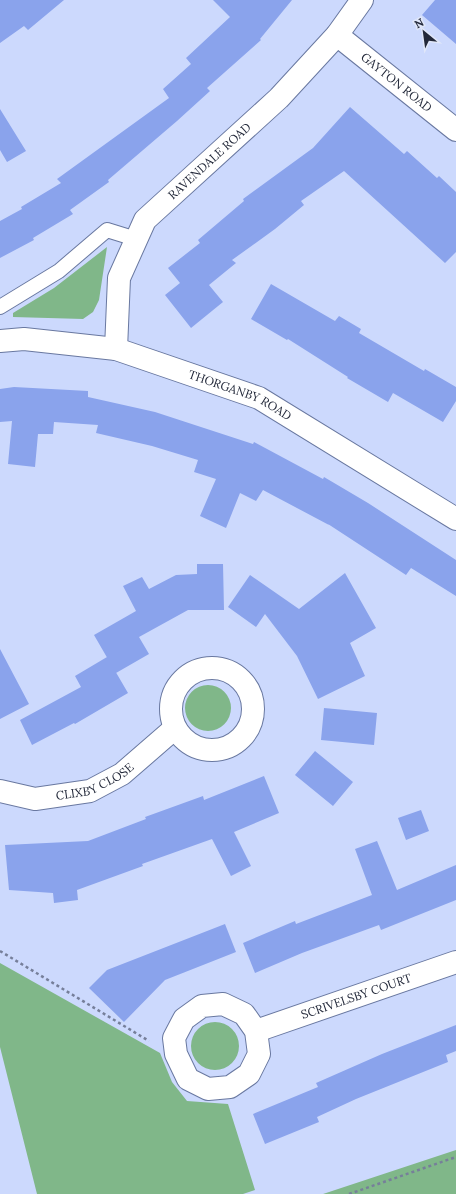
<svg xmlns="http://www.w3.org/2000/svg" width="456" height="1194" font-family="Lora,serif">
  <rect width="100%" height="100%" fill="#ccd9fd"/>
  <!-- green -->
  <path fill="#80b789" d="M 107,247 L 99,300 L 93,312 L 83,319 L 13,317 L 13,313 L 54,288 Z
    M185 708a23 23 0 1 1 46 0a23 23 0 1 1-46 0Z
    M 0,963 L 160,1053 L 172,1082 L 187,1101 L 228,1104 L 255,1190 L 243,1194 L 37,1194 L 0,1047 Z
    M191 1046a24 24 0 1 1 48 0a24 24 0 1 1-48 0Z
    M 456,1150 L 456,1194 L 323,1194 Z"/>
  <!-- building -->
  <path fill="#8aa3ec" d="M 0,0 L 64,0 L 28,30 L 24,26 L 0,43 Z
    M 213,0 L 292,0 L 260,39 L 261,40 L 207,88 L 210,91 L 177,121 L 108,180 L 109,182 L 70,210 L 73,214 L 33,238 L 34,240 L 0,258 L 0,221 L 22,209 L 21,207 L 61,183 L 57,179 L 169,98 L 163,89 L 191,64 L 186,58 L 230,17 Z
    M 435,0 L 456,0 L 456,44 L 422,15 Z
    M 350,107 L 404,154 L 407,151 L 437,178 L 439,176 L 456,192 L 456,252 L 445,263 L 344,171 L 301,201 L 304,205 L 275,229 L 232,260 L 236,263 L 209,285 L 223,302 L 191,328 L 165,295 L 180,283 L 168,268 L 200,243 L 198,240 L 244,201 L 243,199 L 313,148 Z
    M 0,109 L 26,151 L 7,162 L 0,150 Z
    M 271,284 L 335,321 L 339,316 L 361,329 L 359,333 L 424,371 L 425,369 L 456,387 L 456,401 L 443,422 L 393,393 L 388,402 L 347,378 L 348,377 L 288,339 L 287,340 L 251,319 Z
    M 14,387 L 88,391 L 88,397 L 155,412 L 253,444 L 254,442 L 323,479 L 324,477 L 368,503 L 456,560 L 456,596 L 411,568 L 406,575 L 328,524 L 329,525 L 263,490 L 256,501 L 240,493 L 226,528 L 200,516 L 216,479 L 194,472 L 198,460 L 152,446 L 96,433 L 98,425 L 54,422 L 53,434 L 38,434 L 35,467 L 8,464 L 12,421 L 0,422 L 0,389 Z
    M 197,564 L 223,564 L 224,610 L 188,610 L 139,637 L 149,654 L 116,673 L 94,635 L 136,611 L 123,586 L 142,577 L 149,589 L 176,575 L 197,574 Z
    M 345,573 L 376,628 L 350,643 L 365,676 L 318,699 L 297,656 L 265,614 L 256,627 L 228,607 L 250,575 L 299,609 Z
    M 0,649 L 29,704 L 0,719 Z
    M 107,657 L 128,693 L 75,724 L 74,723 L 32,745 L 20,720 L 81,687 L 75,676 Z
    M 324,708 L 377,713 L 374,745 L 321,740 Z
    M 315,751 L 353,782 L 333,806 L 295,775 Z
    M 264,776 L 279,813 L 234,832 L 251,866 L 231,876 L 212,839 L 142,864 L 143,866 L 77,890 L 78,900 L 54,903 L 53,893 L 9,890 L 5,845 L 88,841 L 146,819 L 145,817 L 203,796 L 204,800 Z
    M 421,810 L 429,831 L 406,840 L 398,818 Z
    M 377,841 L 397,890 L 456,865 L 456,900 L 381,930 L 379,925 L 302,953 L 255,973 L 243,943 L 295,921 L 296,924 L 372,895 L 355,849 Z
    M 225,924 L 236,952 L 165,980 L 124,1022 L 89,988 L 107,970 Z
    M 456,1025 L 456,1051 L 446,1055 L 448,1062 L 356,1099 L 317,1117 L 319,1122 L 265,1144 L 253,1114 L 318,1087 L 316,1083 L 382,1054 Z"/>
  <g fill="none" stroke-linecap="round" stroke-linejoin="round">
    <defs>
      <path id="lane" d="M 0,307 L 59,271 L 107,230 L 136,239"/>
      <g id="street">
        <path id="s1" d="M 337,35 L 456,130"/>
        <path id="s2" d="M 0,341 L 24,339 L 116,349 L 259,398 L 456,519"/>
        <path id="s3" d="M 116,349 L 119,278 L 145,220 L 279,98 L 337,35 L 362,0"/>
        <circle cx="212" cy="709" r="41"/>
        <path id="s4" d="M 0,791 L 35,799 L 90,791 L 122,774 L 175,728"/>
        <path d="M 223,1004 L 244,1014 L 256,1031 L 259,1054 L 249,1074 L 230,1087 L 208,1089 L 188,1079 L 176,1054 L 174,1038 L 184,1019 L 202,1006 Z"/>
        <path id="s5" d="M 256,1031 L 456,962"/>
      </g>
    </defs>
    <!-- lane casing -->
    <use href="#lane" stroke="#6978a0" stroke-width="16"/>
    <!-- street casing -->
    <use href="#street" stroke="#6978a0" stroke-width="24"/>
    <!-- path -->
    <path stroke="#767f9a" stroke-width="2.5" stroke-dasharray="3 3" stroke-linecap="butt" d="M 0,951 L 149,1041
      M 349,1194 L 456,1157"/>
    <!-- lane -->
    <use href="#lane" stroke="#fff" stroke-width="14"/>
    <!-- street -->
    <use href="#street" stroke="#fff" stroke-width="22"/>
  </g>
  <g text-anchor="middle" stroke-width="4" stroke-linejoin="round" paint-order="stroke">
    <!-- street labels -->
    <g font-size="12" fill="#222839" stroke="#e0e7f9">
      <text dy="4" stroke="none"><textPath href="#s1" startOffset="76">GAYTON ROAD</textPath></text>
      <text dy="4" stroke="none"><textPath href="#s3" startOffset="222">RAVENDALE ROAD</textPath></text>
      <text dy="4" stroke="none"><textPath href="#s2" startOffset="249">THORGANBY ROAD</textPath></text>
      <text dy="4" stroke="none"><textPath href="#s4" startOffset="99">CLIXBY CLOSE</textPath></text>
      <text dy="4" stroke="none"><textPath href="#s5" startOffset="106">SCRIVELSBY COURT</textPath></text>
    </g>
  </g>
  <!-- north arrow -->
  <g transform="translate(424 32) rotate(331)" stroke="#e0e7f9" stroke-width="3" paint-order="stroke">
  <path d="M0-3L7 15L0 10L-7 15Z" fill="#222839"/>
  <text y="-6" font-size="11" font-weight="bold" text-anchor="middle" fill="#222839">N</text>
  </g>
</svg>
